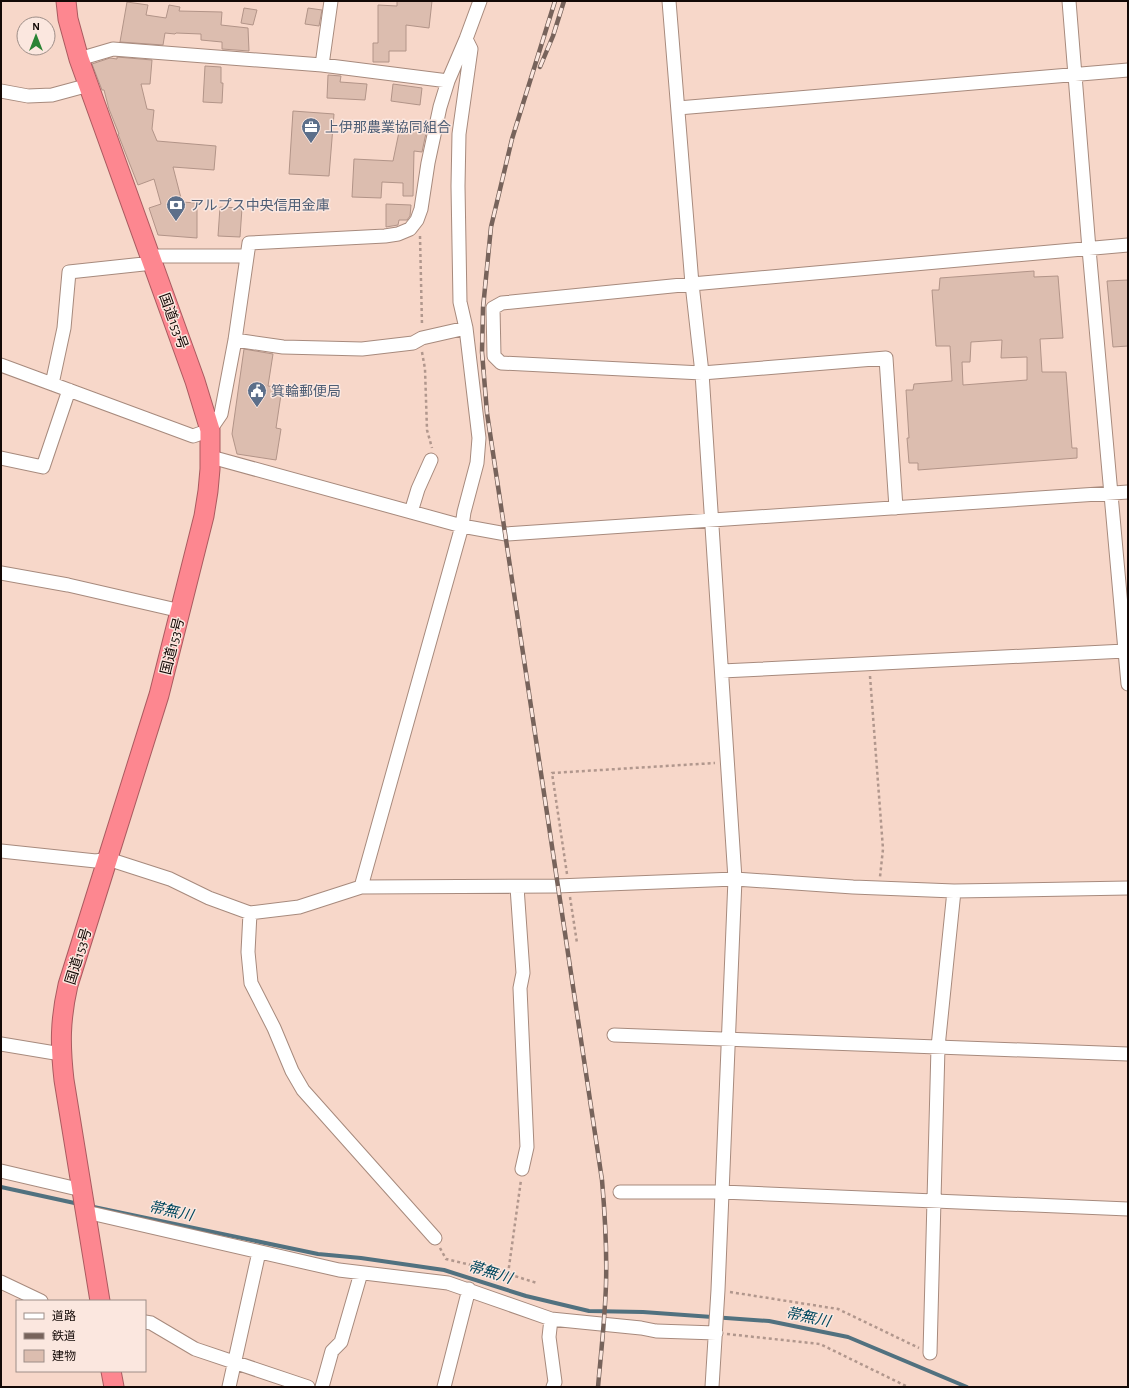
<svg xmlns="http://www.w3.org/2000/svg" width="1129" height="1388" font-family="'Alegreya Sans','Noto Sans JP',sans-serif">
  <rect width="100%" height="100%" fill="#f7d7c9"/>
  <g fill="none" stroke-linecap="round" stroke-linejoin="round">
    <!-- stream -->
    <path stroke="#51717f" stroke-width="4" d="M 1,1187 L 79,1204
      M 89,1206 L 318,1254 L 361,1258 L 444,1270 L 526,1296 L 589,1311 L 643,1312 L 769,1321 L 848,1337 L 967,1387"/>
  </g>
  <!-- building -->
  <path fill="#dcbdaf" stroke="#b29488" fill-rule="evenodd" d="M 397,1 L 432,1 L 429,28 L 406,25 L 406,51 L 389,51 L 389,62 L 373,62 L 373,43 L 378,43 L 378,5 L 397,6 Z
    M 127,2 L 148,5 L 146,15 L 166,18 L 169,5 L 180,7 L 179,11 L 222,12 L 221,25 L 248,28 L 249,51 L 222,49 L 222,42 L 201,40 L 201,34 L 176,33 L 175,34 L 165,33 L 163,45 L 120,42 Z
    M 244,8 L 257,10 L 253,25 L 241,23 Z
    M 308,8 L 322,10 L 319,26 L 305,24 Z
    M 117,57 L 152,60 L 150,84 L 141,84 L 147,109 L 154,110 L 152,129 L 157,141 L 216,146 L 214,170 L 173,167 L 182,202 L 197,203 L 197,238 L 158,235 L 149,208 L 161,204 L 154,179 L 138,185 L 118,134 L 119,134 L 109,109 L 104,90 L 102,90 L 92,64 L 110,58 L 117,59 Z
    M 205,66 L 221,67 L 221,83 L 223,83 L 222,103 L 203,102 Z
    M 328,75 L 341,76 L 340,82 L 367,84 L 365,100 L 327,98 Z
    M 393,84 L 422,88 L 420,105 L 391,101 Z
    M 293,111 L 334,114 L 329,176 L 289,174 Z
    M 400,127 L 426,133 L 422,152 L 414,151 L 413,196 L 403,196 L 403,183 L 382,182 L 381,198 L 352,197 L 354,159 L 393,161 Z
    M 386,204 L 411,205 L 410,216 L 407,220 L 399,220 L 398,225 L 386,227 Z
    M 220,207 L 242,208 L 240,237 L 218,236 Z
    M 1034,271 L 1034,277 L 1058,276 L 1063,338 L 1040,339 L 1042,372 L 1066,372 L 1072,448 L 1077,448 L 1077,458 L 918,470 L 918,463 L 909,463 L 907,438 L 909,438 L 906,390 L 913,390 L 914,384 L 952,381 L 950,346 L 936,346 L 932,290 L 939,290 L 940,278 ZM 1002,340 L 1001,358 L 1027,357 L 1027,380 L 963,385 L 962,362 L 970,362 L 971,342 Z
    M 1128,280 L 1128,346 L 1113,347 L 1107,281 Z
    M 244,349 L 273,354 L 268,386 L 282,388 L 276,428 L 281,429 L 276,460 L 237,454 L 232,434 Z"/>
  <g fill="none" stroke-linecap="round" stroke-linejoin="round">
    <defs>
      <path id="minor" d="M 669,1 L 692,284 L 702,373 L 735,879 L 718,1290 L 712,1387
        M 1069,1 L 1089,249 L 1128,684
        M 79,59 L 113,49 L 322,65 L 448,81
        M 322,65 L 331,1
        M 1,91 L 28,96 L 52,95 L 89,85
        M 678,108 L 1128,70
        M 150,256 L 246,256
        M 235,340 L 283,347 L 362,349 L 413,343 L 422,338 L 466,328
        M 1,365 L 193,436 L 210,430 L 221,414 L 235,340 L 249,243 L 385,236 L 398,234 L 410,229 L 417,220 L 421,209 L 428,163 L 440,107 L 448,81 L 466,39 L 480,1
        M 52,384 L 64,328 L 69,272 L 153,263
        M 211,457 L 462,526 L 506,534 L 1128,492
        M 1,458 L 43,467 L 69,390
        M 896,508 L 886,358 L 702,373 L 501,363 L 494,356 L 493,308 L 502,303 L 692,284 L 1128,245
        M 411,512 L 418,489 L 431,460
        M 1,573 L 68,585 L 181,611
        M 722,671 L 1125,651
        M 1,851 L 96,861 L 108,859 L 170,879 L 209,898 L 250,913 L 299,907 L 361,887 L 557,886 L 735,879 L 853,887 L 954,891 L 1128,888
        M 361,887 L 462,526 L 464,512 L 477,463 L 479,438 L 466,328 L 460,302 L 458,186 L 459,134 L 471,49 L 466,39
        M 517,887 L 523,973 L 520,988 L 527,1147 L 522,1169
        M 250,913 L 248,952 L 251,983 L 274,1028 L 292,1071 L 303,1090 L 435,1238
        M 614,1035 L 1128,1054
        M 1,1044 L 61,1054
        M 1,1171 L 82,1190
        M 620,1192 L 722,1192 L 1128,1209
        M 86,1212 L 339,1270 L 448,1283 L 551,1319 L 641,1328 L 656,1331 L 716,1333
        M 1,1282 L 41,1301
        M 551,1319 L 549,1337 L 555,1382 L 553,1387
        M 145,1322 L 151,1323 L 195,1349 L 308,1387
        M 930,1353 L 938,1047 L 954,891
        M 229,1387 L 259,1252
        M 322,1387 L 332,1351 L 341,1342 L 361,1273
        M 444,1387 L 469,1289"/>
      <path id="highway" d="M 66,1 L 68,19 L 79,59 L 195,381 L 210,430 L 210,469 L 208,491 L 204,516 L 159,695 L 68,985 C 60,1020 60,1045 64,1080 L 100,1301
        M 111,1371 L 114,1387"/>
    </defs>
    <!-- minor casing -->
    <use href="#minor" stroke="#a78a7d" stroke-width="15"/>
    <!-- highway casing -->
    <use href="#highway" stroke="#ab5b60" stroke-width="21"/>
    <!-- path -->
    <path stroke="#b1978d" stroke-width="2.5" stroke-dasharray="3 3" stroke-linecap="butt" d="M 420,236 L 422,325
      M 422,352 L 425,369 L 427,430 L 432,448
      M 870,676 L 883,849 L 880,877
      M 567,874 L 552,773 L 715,763
      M 570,897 L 577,943
      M 440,1248 L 446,1259 L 508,1274 L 537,1283
      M 508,1274 L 521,1180
      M 730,1292 L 838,1309 L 919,1348
      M 727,1334 L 820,1344 L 908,1387"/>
    <!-- minor -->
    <use href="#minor" stroke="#fff" stroke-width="13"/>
    <!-- highway -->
    <use href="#highway" stroke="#fd8790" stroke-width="19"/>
    <defs>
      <path id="rail" d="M 555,1 L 512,139 L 491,227 L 483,308 L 482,352 L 487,413 L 602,1180 C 605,1215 607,1249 606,1284 C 605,1318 601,1353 598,1387
        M 540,67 L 553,36 L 564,1"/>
    </defs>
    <!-- rail casing -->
    <use href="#rail" stroke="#77635b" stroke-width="4.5"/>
    <!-- rail -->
    <use href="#rail" stroke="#fbe7df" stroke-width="3" stroke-dasharray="9" stroke-linecap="butt"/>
  </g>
  <!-- icons -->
  <defs>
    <symbol id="office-pin" viewBox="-11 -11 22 30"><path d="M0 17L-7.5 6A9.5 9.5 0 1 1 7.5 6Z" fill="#5c6f8a" stroke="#fbe7df"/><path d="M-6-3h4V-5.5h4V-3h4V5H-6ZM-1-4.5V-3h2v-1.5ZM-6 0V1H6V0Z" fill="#fff"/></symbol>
    <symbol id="bank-pin" viewBox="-11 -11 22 30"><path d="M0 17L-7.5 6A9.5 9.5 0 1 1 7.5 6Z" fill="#5c6f8a" stroke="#fbe7df"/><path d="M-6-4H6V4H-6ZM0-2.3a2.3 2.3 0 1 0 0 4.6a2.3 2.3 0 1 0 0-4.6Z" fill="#fff"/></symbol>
    <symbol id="civic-pin" viewBox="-11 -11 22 30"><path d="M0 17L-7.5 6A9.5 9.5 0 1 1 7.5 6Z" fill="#5c6f8a" stroke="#fbe7df"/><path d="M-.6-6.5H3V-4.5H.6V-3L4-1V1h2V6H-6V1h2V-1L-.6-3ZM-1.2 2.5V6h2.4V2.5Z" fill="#fff"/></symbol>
  </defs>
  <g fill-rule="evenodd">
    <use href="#office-pin" x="300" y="116" width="22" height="30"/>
    <use href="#bank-pin" x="165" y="194" width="22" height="30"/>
    <use href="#civic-pin" x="246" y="380" width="22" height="30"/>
  </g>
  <g text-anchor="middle" stroke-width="3" stroke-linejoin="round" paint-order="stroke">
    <!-- service labels -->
    <g font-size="14" fill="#4e5e75" stroke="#fbe7df" text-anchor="start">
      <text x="325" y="132">上伊那農業協同組合</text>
      <text x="190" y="210">アルプス中央信用金庫</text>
      <text x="271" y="396">箕輪郵便局</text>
    </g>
    <!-- street labels -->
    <g font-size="14" fill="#130906" stroke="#fbe7df">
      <text transform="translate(174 321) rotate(70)" y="5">国道153号</text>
      <text transform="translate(172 646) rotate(-76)" y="5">国道153号</text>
      <text transform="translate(78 956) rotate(-73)" y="5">国道153号</text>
    </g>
    <!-- water labels -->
    <g font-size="15" font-style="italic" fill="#00485f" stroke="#fbe7df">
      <text transform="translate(171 1211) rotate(12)" y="5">帯無川</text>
      <text transform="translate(490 1272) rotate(17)" y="5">帯無川</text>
      <text transform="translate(808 1317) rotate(12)" y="5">帯無川</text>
    </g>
  </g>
  <!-- border -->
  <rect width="1129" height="1388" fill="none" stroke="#130906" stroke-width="4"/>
  <!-- legend -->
  <rect x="16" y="1300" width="130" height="72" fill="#fbe7df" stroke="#9e8e88"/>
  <rect x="24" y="1313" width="20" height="6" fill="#ffffff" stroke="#9e8e88"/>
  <text x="52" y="1320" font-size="12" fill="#130906">道路</text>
  <rect x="24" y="1333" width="20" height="6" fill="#77635b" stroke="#9e8e88"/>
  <text x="52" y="1340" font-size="12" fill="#130906">鉄道</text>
  <rect x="24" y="1350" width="20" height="12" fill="#dcbdaf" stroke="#9e8e88"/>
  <text x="52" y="1360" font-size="12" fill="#130906">建物</text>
  <!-- north arrow -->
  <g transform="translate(36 36)"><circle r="19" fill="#fbe7df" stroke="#9e8e88"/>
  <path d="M0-3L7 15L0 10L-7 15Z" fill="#298333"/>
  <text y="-6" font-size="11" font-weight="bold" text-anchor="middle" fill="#130906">N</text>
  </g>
</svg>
